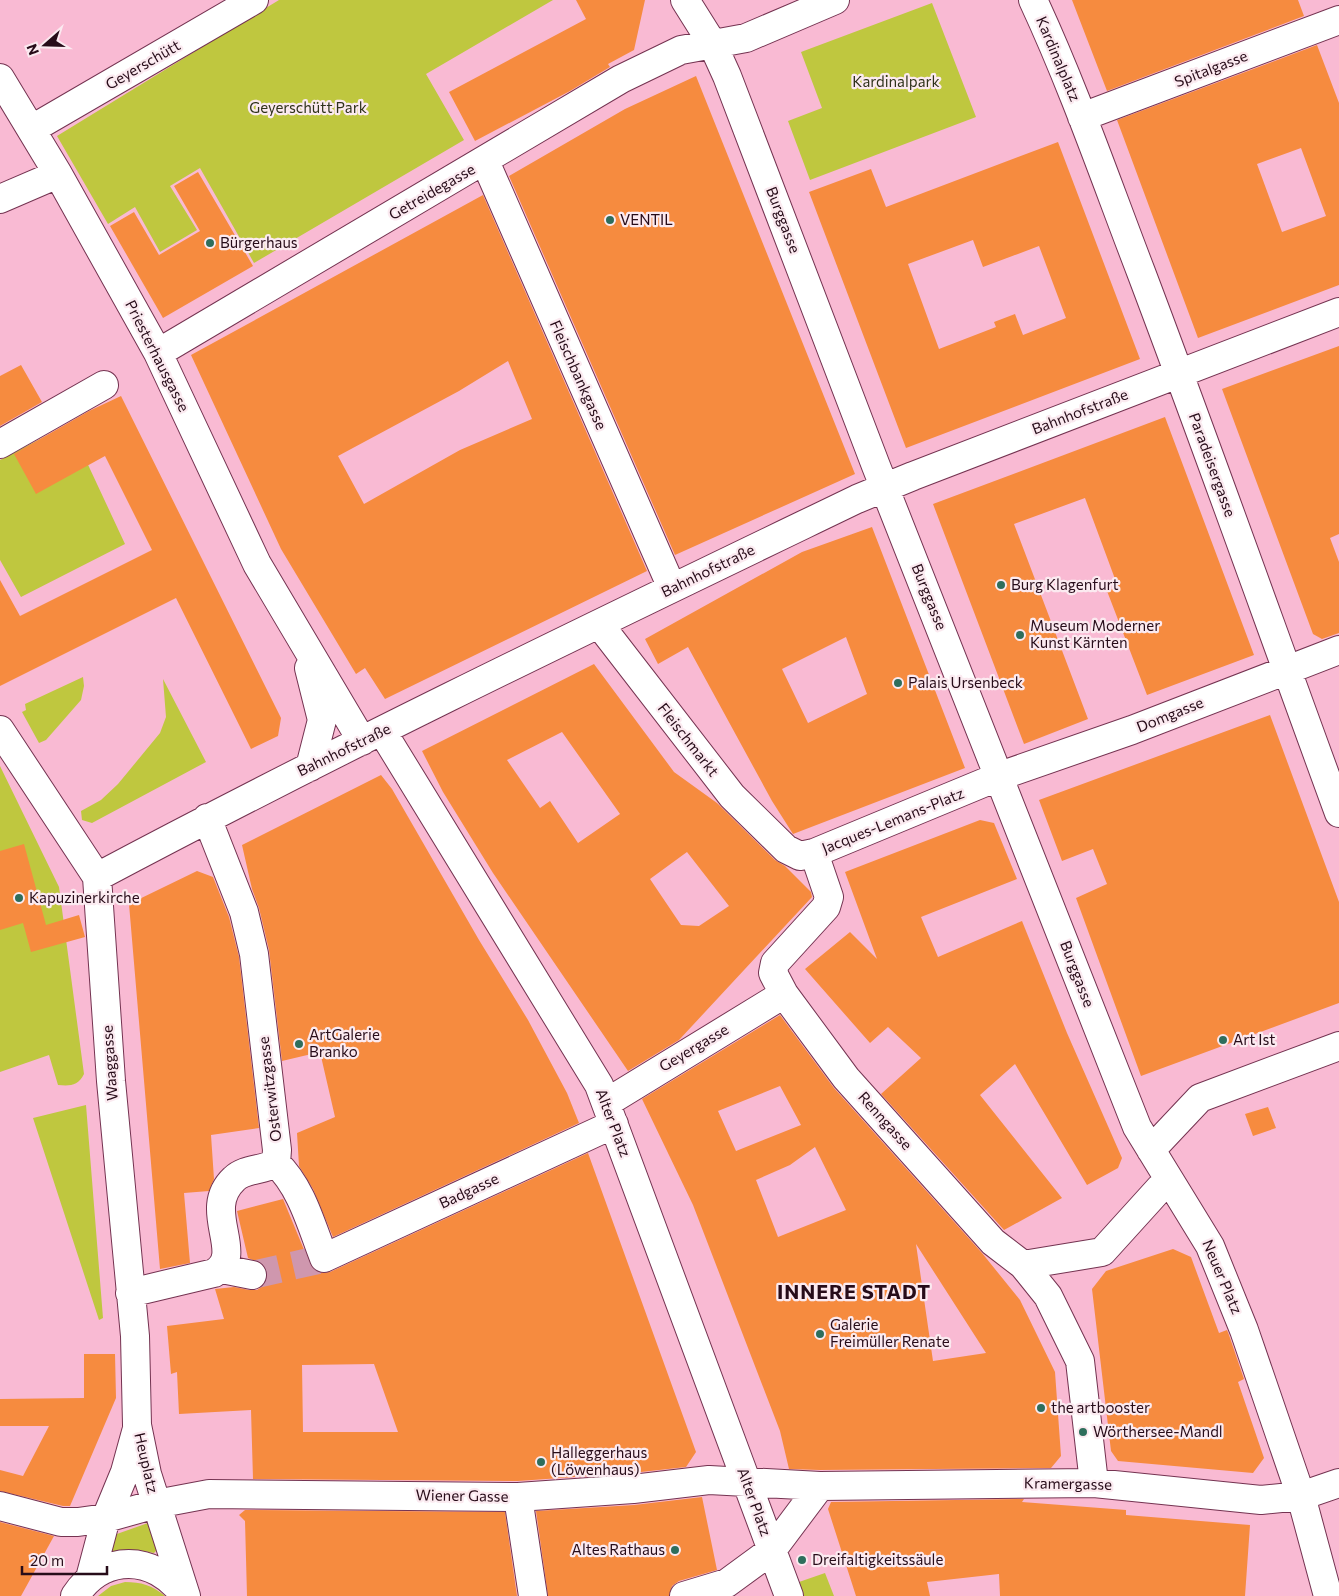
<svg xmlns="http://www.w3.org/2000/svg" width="1339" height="1596" font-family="Commissioner,sans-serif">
  <rect width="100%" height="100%" fill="#f9bad3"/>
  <!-- green -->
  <path fill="#bfc73f" d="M 279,0 L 553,0 L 426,74 L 464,140 L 254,263 L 200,168 L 170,186 L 197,230 L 160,252 L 135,207 L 108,224 L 57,136 Z
    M 932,3 L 976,117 L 810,180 L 788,121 L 822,108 L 801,52 Z
    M 69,424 L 125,544 L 21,597 L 0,560 L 0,460 Z
    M 83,677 L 84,686 L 81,700 L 46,740 L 39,743 L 22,712 L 26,710 L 25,704 Z
    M 163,679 L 206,762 L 92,823 L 82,820 L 81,811 L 101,800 L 118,784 L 160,733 L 166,717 Z
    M 0,766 L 59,887 L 84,1074 C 78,1086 70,1086 58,1085 L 49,1055 L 0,1072 Z
    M 86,1105 L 103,1318 L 99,1320 L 33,1118 Z
    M 148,1523 L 158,1549 L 154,1553 C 137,1549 124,1549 108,1553 L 114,1535 Z
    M 825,1573 L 834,1596 L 804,1596 L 799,1582 Z
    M 125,1582 C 141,1582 152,1585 165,1596 L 98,1596 L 111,1586 Z"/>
  <!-- building -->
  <path fill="#f68b3f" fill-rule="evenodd" d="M 576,0 L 645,0 L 634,50 L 608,64 L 610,67 L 570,91 L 475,141 L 449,92 L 586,19 Z
    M 1072,0 L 1298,0 L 1304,16 L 1107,91 Z
    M 1317,45 L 1339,103 L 1339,285 L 1198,338 L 1117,120 ZM 1301,148 L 1326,216 L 1282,232 L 1257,164 Z
    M 696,76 L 855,474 L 675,555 L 509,176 L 625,109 Z
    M 1058,142 L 1140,359 L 906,448 L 809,192 L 871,169 L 886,207 ZM 973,240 L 983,267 L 1039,246 L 1066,318 L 1023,335 L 1015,314 L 994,322 L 996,327 L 939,349 L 908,264 Z
    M 198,172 L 253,266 L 163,318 L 110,226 L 134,212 L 159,255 L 200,231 L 174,186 Z
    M 483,195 L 647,571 L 385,699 L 365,668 L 356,674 L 281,549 L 191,355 ZM 508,361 L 532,419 L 460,450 L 364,504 L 338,456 L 459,391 Z
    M 1339,346 L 1339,534 L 1330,538 L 1339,562 L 1339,633 L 1322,639 L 1313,634 L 1222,389 Z
    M 21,365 L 42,402 L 0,426 L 0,376 Z
    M 121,396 L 281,718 L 278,736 L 251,749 L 176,598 L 0,686 L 0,580 L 20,616 L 152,550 L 105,456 L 36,494 L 14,454 L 89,411 Z
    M 1165,417 L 1254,655 L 1147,695 L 1107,591 L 1118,587 L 1085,498 L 1014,524 L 1088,719 L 1024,744 L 933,504 Z
    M 872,527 L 965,768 L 793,834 L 772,801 L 688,647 L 658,664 L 645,639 L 802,552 ZM 846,637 L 867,694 L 808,723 L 782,669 Z
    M 594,664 L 674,772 L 717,803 L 775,860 L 785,866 L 811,892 L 812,897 L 679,1040 L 628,1071 L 493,873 L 443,792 L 422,751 ZM 562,732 L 620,814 L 578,843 L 550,801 L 540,808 L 507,760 ZM 687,852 L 729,906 L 699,926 L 681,925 L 650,879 Z
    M 1270,715 L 1339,902 L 1339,1003 L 1141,1076 L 1076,898 L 1107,884 L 1093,849 L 1062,861 L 1039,800 Z
    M 381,775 L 392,789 L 479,940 L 528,1020 L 567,1093 L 579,1123 L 333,1237 L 313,1189 L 299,1166 L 297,1133 L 335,1117 L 320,1052 L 282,1061 L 269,950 L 259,908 L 252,889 L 242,845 Z
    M 980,820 L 994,823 L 1017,879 L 921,917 L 938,957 L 1022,921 L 1067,1033 L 1122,1158 L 1118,1168 L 1087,1185 L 1015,1064 L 980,1095 L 1062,1198 L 1004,1230 L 881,1094 L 921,1058 L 888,1027 L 870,1043 L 805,969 L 850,932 L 877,959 L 845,872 Z
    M 24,844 L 46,925 L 79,915 L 85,937 L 31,952 L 23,923 L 0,930 L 0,851 Z
    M 197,871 L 213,877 L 229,917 L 239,957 L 259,1128 L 211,1135 L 214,1179 L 209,1191 L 184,1193 L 190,1263 L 160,1269 L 129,904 Z
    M 780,1015 L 834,1088 L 982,1253 L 1020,1300 L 1055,1372 L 1061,1456 L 1051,1468 L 820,1470 L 789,1469 L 780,1431 L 693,1205 L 642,1099 ZM 780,1086 L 801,1125 L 736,1151 L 718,1111 ZM 815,1147 L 846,1210 L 778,1237 L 756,1180 L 790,1165 ZM 916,1244 L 986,1353 L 933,1361 Z
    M 1268,1107 L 1276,1128 L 1253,1136 L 1245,1114 Z
    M 588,1153 L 696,1452 L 686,1467 L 632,1473 L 518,1481 L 253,1479 L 251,1410 L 179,1414 L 177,1372 L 171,1374 L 167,1326 L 224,1319 L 215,1289 L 234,1287 L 249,1290 L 257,1290 L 263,1286 L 267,1279 L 267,1270 L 263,1264 L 248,1258 L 237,1211 L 283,1199 L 310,1264 L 315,1271 L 322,1273 L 330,1272 ZM 374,1364 L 398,1432 L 303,1432 L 302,1365 Z
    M 1173,1249 L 1191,1257 L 1219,1333 L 1227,1330 L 1229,1335 L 1244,1379 L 1238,1382 L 1264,1458 L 1253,1473 L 1118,1461 L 1111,1451 L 1092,1289 L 1106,1271 Z
    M 84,1354 L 115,1354 L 116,1398 L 70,1506 L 63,1506 L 0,1491 L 0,1470 L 23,1476 L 49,1426 L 0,1426 L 0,1399 L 84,1398 Z
    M 702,1497 L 717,1570 L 679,1581 L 672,1586 L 669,1596 L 548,1596 L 536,1511 L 634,1505 Z
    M 1024,1499 L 1022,1502 L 1126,1510 L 1126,1515 L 1250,1525 L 1245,1596 L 1000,1596 L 999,1574 L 927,1582 L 930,1596 L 856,1596 L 828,1509 L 831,1502 Z
    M 245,1510 L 505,1512 L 517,1596 L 247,1596 L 245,1521 L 239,1515 Z
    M 0,1522 L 54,1536 L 21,1596 L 0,1596 Z"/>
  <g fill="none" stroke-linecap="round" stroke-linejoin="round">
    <!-- minor-tunnel -->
    <path stroke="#cf97ae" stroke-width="28" stroke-dasharray="28 14" stroke-linecap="butt" d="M 252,1275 L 318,1260"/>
    <defs>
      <path id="minor" d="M 685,0 L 712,43 L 727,76 L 876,466 L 1137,1127 L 1210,1246 L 1244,1330 L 1301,1496 L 1328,1596
        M 1033,0 C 1074,88 1106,181 1141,272 C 1209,452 1273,633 1339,813
        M 0,78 L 58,174 L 158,353 L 257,564 L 362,741
        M 1082,117 L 1339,20
        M 32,129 L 254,0
        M 485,161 L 672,588
        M 0,199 L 58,174
        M 158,353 L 621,79 L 681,50 L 746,38 L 835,0
        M 0,444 L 104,385
        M 599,624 L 732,796 L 786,849 L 800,856 L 814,853 L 1000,776 L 1132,730 L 1339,650
        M 309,668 L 322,720 L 310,767
        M 0,730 L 97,877 L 111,1081 L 135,1336 L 137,1425 L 147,1474 L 186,1596
        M 382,731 L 599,1085 L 789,1596
        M 207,818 L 244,912 L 254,954 L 277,1150 L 276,1163
        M 814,853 L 829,897 L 826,907 L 775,963 L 773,973 L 784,994 L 846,1078 L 993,1242 L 1023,1265 L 1048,1296 L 1080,1361 L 1094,1483
        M 97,877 C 347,744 602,622 857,499 L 913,476 L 1339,312
        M 606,1103 L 784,994
        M 1151,1150 L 1200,1098 L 1339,1046
        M 276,1163 C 302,1188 311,1225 324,1258 L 614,1124
        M 1023,1265 L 1102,1252 L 1160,1188
        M 222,1269 L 252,1275
        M 130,1293 L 214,1273 C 247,1254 200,1211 234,1179 C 245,1168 262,1171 276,1163
        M 518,1497 L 533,1596
        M 0,1506 L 61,1522 L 78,1522 L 106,1518 L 156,1504 L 209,1494 L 518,1497 L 633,1489 L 709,1480 L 820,1486 L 1094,1483 L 1261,1500 L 1301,1496 L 1339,1483
        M 90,1578 L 106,1518 L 125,1472 L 136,1432
        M 75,1596 C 103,1553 154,1554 184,1595
        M 684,1596 L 727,1583 L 772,1550 L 820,1486"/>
    </defs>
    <!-- minor casing -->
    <use href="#minor" stroke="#743351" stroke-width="30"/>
    <!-- minor -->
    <use href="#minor" stroke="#fff" stroke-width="28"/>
  </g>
  <!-- markers -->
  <g fill="#2e6e5c" stroke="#fbeaf0" stroke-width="2">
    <circle cx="610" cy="220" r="5"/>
    <circle cx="210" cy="243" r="5"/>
    <circle cx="1001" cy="585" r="5"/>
    <circle cx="1020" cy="635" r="5"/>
    <circle cx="898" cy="683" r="5"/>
    <circle cx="19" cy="898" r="5"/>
    <circle cx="1223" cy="1040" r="5"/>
    <circle cx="299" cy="1044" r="5"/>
    <circle cx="820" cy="1334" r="5"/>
    <circle cx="1041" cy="1408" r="5"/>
    <circle cx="1083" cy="1432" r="5"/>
    <circle cx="541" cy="1462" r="5"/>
    <circle cx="675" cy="1550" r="5"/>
    <circle cx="802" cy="1560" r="5"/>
  </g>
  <g text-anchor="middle" stroke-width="4.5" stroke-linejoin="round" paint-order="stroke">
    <!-- street labels -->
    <g font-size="15" fill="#270c19" stroke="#fbeaf0">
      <text transform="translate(1058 59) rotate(67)" y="5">Kardinalplatz</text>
      <text transform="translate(143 65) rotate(-30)" y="5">Geyerschütt</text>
      <text transform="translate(1211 69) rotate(-21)" y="5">Spitalgasse</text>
      <text transform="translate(432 192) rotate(-30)" y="5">Getreidegasse</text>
      <text transform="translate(783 220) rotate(69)" y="5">Burggasse</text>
      <text transform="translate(157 356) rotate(63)" y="5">Priesterhausgasse</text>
      <text transform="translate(578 375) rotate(66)" y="5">Fleischbankgasse</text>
      <text transform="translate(1080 412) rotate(-21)" y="5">Bahnhofstraße</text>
      <text transform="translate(1212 465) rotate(70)" y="5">Paradeisergasse</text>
      <text transform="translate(708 571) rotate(-26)" y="5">Bahnhofstraße</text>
      <text transform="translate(929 597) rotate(68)" y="5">Burggasse</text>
      <text transform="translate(1170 715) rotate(-22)" y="5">Domgasse</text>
      <text transform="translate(688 740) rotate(52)" y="5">Fleischmarkt</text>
      <text transform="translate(344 750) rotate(-26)" y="5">Bahnhofstraße</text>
      <text transform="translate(893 821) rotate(-22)" y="5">Jacques-Lemans-Platz</text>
      <text transform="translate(1077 974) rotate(69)" y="5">Burggasse</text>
      <text transform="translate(694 1048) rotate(-31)" y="5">Geyergasse</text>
      <text transform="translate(110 1063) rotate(-94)" y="5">Waaggasse</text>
      <text transform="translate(270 1089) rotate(-97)" y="5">Osterwitzgasse</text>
      <text transform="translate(885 1121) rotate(48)" y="5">Renngasse</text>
      <text transform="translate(613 1123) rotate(69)" y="5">Alter Platz</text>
      <text transform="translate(469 1191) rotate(-25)" y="5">Badgasse</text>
      <text transform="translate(1222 1277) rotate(67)" y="5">Neuer Platz</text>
      <text transform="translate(146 1463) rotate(77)" y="5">Heuplatz</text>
      <text transform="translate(1068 1484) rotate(1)" y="5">Kramergasse</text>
      <text transform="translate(462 1496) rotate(1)" y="5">Wiener Gasse</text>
      <text transform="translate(754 1502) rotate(70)" y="5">Alter Platz</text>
    </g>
    <!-- park labels -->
    <g font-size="15" fill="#2f321b" stroke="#fbeaf0">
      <text x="896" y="87">Kardinalpark</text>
      <text x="308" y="113">Geyerschütt Park</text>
    </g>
    <!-- poi labels -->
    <g font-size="15" fill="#270c19" stroke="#fbeaf0" text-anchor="start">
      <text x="620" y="225">VENTIL</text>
      <text x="220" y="248">Bürgerhaus</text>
      <text x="1011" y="590">Burg Klagenfurt</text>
      <text x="1030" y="631">Museum Moderner<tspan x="1030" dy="17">Kunst Kärnten</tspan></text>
      <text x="908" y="688">Palais Ursenbeck</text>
      <text x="29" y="903">Kapuzinerkirche</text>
      <text x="309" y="1040">ArtGalerie<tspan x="309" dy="17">Branko</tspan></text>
      <text x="1233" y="1045">Art Ist</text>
      <text x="830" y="1330">Galerie<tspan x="830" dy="17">Freimüller Renate</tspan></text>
      <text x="1051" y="1413">the artbooster</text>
      <text x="1093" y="1437">Wörthersee-Mandl</text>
      <text x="551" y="1458">Halleggerhaus<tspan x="551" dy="17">(Löwenhaus)</tspan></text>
      <text x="665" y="1555" text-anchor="end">Altes Rathaus</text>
      <text x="812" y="1565">Dreifaltigkeitssäule</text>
    </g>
    <!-- district labels -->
    <g font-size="20" font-weight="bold" letter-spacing="1" fill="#270c19" stroke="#fbeaf0">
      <text x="854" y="1299">INNERE STADT</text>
    </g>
  </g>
  <!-- north arrow -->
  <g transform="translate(45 45) rotate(250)" stroke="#fbeaf0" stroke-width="4" paint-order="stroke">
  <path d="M0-4L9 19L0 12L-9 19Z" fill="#270c19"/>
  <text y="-8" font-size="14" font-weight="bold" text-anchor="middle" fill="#270c19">N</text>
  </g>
  <!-- scale -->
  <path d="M22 1566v8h85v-8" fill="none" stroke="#270c19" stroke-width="2.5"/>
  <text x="30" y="1566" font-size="15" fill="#270c19" stroke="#fbeaf0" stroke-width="4" paint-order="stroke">20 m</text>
</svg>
